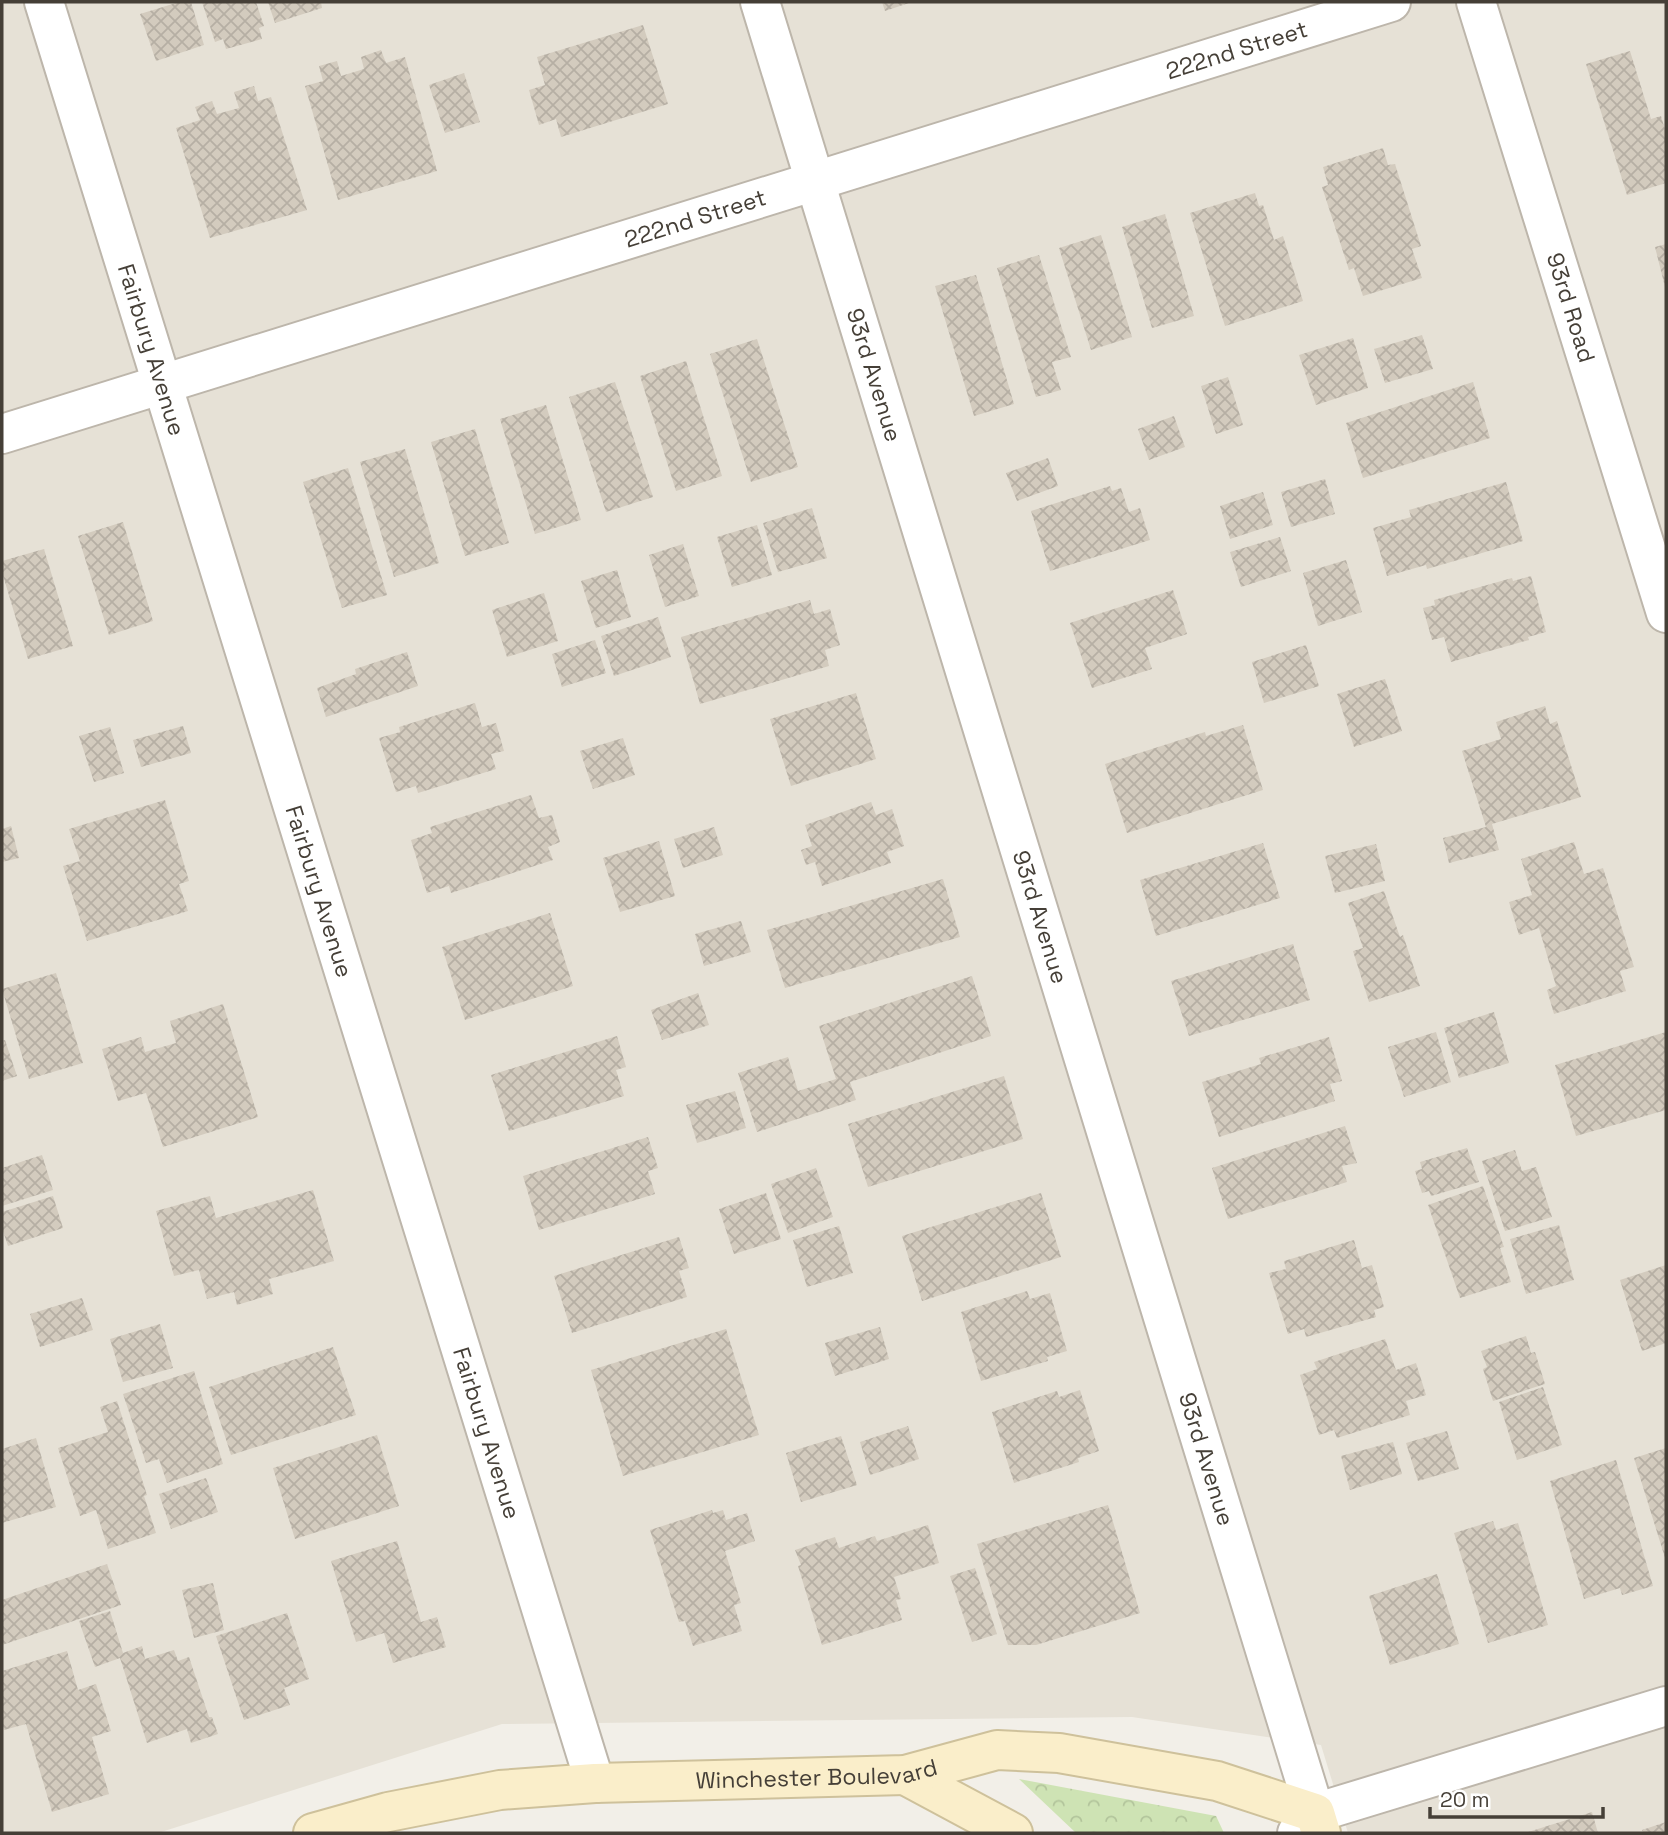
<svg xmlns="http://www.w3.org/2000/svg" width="1668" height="1835" font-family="'Space Grotesk',sans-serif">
  <defs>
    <pattern id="forest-crowns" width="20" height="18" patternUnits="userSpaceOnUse" patternTransform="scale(1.75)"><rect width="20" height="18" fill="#cee3b4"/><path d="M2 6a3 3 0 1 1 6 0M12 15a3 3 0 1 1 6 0" fill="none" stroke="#b2c49b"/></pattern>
    <pattern id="building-cross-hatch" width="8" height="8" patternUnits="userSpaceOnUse" patternTransform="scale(1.75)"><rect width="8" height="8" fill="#d3cbbe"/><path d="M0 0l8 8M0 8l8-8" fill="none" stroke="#b6afa4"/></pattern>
  </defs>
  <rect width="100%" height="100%" fill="#f2efe8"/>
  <!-- residential -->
  <path fill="#e6e1d6" d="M 2,2 L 1666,2 L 1666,1833 L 1348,1833 L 1321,1745 L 1132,1717 L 502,1724 L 158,1833 L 2,1833 Z"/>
  <!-- forest -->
  <path fill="url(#forest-crowns)" d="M 1019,1779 L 1216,1816 L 1224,1833 L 1076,1833 Z"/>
  <!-- building -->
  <path fill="url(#building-cross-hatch)" d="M 179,2 L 191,2 L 204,45 L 156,61 L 140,14 Z
    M 202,2 L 256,2 L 264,26 L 259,28 L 262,39 L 226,49 L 223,39 L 215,42 Z
    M 268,2 L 321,2 L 322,8 L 275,23 Z
    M 882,2 L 912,2 L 885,11 Z
    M 643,25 L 668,104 L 561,137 L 556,119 L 539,125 L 529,90 L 545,85 L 537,57 Z
    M 381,50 L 386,63 L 405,57 L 437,171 L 338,200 L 305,86 L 323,81 L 319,66 L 337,61 L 341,76 L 364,69 L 361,57 Z
    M 1630,51 L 1651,119 L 1661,116 L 1666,133 L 1666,183 L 1627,195 L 1586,64 Z
    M 464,73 L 480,122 L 445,133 L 429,85 Z
    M 254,86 L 258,101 L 271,97 L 307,210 L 210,238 L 176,128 L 200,120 L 195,107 L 212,101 L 217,114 L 239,108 L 234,92 Z
    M 1383,148 L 1388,165 L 1395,164 L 1421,246 L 1412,249 L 1422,278 L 1363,296 L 1354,268 L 1349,270 L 1322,187 L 1328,185 L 1323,167 Z
    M 1255,193 L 1259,206 L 1263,205 L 1274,240 L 1283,236 L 1303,301 L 1225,326 L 1190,213 Z
    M 1165,214 L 1194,316 L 1152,328 L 1122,227 Z
    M 1101,235 L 1132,337 L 1091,350 L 1059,248 Z
    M 1666,244 L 1666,287 L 1665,287 L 1655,247 Z
    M 1039,255 L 1071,357 L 1052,362 L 1061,390 L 1036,397 L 997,268 Z
    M 976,275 L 1014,404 L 974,416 L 935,286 Z
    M 1422,335 L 1433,369 L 1385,383 L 1374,349 Z
    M 1353,338 L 1368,388 L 1316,405 L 1299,355 Z
    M 757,339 L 798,467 L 751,482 L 710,354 Z
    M 686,361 L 722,476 L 676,491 L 640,376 Z
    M 1228,377 L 1243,425 L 1216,434 L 1201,386 Z
    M 615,382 L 653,497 L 606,512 L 569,397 Z
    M 1473,382 L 1490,438 L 1363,478 L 1346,423 Z
    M 546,405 L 581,520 L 535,534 L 500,419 Z
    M 1174,416 L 1185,447 L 1149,460 L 1138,429 Z
    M 475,429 L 509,543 L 465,556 L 431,442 Z
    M 405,449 L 439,563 L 394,577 L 360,462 Z
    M 1048,458 L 1058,486 L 1017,501 L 1006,473 Z
    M 348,468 L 387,595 L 342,608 L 303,482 Z
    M 1325,479 L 1335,514 L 1291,527 L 1281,492 Z
    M 1506,482 L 1523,541 L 1427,569 L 1426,565 L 1387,576 L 1373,528 L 1411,517 L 1409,510 Z
    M 1110,486 L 1112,491 L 1121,488 L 1129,512 L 1140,508 L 1150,540 L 1050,571 L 1031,511 Z
    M 1263,492 L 1273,525 L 1230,539 L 1220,506 Z
    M 812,508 L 827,558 L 778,572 L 763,523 Z
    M 123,522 L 153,621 L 109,635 L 78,536 Z
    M 757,525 L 772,575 L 732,587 L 717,537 Z
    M 1280,537 L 1291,571 L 1241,587 L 1230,552 Z
    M 683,544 L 699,596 L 665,607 L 649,555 Z
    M 44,549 L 73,646 L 28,659 L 2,572 L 2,561 Z
    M 1346,560 L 1362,612 L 1318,626 L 1303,573 Z
    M 617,570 L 631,617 L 596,628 L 581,581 Z
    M 1531,576 L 1546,632 L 1528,637 L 1529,640 L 1451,662 L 1444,637 L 1432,640 L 1423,608 L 1435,605 L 1434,600 L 1512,578 L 1513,581 Z
    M 1173,590 L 1187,634 L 1145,648 L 1152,669 L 1092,688 L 1070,623 Z
    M 544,593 L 558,641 L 507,657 L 492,610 Z
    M 810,600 L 814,614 L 830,609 L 840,645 L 825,650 L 829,666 L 700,704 L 681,637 Z
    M 658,617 L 671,657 L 614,676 L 601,636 Z
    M 595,640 L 606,673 L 562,687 L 552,654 Z
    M 1306,645 L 1319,686 L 1264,703 L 1252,662 Z
    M 407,652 L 418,686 L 326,717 L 317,688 L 356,674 L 355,669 Z
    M 1385,679 L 1402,731 L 1354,747 L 1337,694 Z
    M 856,693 L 876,759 L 791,786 L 770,719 Z
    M 475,703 L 482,727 L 496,723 L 504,751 L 491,754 L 496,769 L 418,793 L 416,786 L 396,792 L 379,738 L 400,732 L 399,727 Z
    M 1545,706 L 1550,724 L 1557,721 L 1581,797 L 1492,824 L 1499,850 L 1449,863 L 1443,838 L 1486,827 L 1462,751 L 1501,739 L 1496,722 Z
    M 1243,725 L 1263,790 L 1127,833 L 1105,764 L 1205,732 L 1206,736 Z
    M 183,726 L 191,753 L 141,767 L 133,740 Z
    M 110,727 L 124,773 L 94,782 L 79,736 Z
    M 623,738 L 635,775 L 593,789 L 580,751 Z
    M 531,795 L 539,818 L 552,815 L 560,842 L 548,847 L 553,860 L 451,893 L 449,886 L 427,893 L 411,840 L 432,833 L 430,827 Z
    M 165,800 L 189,881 L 179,884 L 188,911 L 87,941 L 63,866 L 80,861 L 69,829 Z
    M 871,802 L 876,815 L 892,809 L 904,846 L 887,852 L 891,863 L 822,886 L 815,862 L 806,865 L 801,850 L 812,846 L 805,825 Z
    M 11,826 L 19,858 L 2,862 L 2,829 Z
    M 714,827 L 723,855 L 683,868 L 674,839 Z
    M 659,841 L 675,896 L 620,912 L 603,858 Z
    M 1574,842 L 1584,874 L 1603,868 L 1634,967 L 1620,971 L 1626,991 L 1554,1014 L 1547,990 L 1556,986 L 1539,928 L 1519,935 L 1509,902 L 1532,895 L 1521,859 Z
    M 1263,843 L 1280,898 L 1156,936 L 1140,880 Z
    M 1376,844 L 1385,881 L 1335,893 L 1325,856 Z
    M 943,879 L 960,937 L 785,988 L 767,930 Z
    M 1384,891 L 1400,937 L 1403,935 L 1420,986 L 1369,1002 L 1353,951 L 1363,948 L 1348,903 Z
    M 550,913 L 573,986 L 465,1020 L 442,947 Z
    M 741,921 L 751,952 L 704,966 L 695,934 Z
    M 1293,944 L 1310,1000 L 1189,1036 L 1171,981 Z
    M 56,973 L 83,1063 L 29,1079 L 2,989 Z
    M 972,976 L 991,1036 L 850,1082 L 856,1100 L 757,1132 L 738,1073 L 788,1057 L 798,1091 L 836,1079 L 819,1026 Z
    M 698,993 L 709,1025 L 662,1040 L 651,1010 Z
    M 223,1004 L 258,1117 L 163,1147 L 146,1093 L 118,1101 L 102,1049 L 141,1037 L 145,1052 L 176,1043 L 170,1021 Z
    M 1494,1012 L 1509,1063 L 1459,1078 L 1444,1028 Z
    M 1436,1032 L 1451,1082 L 1404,1097 L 1388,1047 Z
    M 1666,1032 L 1666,1110 L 1576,1136 L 1555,1065 Z
    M 617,1036 L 626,1067 L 616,1070 L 624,1096 L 509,1131 L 491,1075 Z
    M 1329,1037 L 1342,1081 L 1330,1084 L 1335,1101 L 1219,1137 L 1202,1082 L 1261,1064 L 1259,1058 Z
    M 5,1040 L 17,1076 L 2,1081 L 2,1041 Z
    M 1004,1076 L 1023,1139 L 868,1187 L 848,1124 Z
    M 735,1091 L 746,1128 L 697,1143 L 686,1105 Z
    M 1345,1126 L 1357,1163 L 1342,1166 L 1347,1182 L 1228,1219 L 1212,1168 Z
    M 648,1137 L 658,1168 L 648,1171 L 655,1194 L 539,1230 L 523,1176 Z
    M 1467,1148 L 1479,1182 L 1431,1196 L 1429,1191 L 1422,1193 L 1415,1171 L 1422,1169 L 1420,1162 Z
    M 1515,1150 L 1522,1171 L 1536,1167 L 1552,1217 L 1505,1231 L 1482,1161 Z
    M 42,1155 L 53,1190 L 2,1206 L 2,1168 Z
    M 816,1168 L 833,1217 L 788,1233 L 771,1184 Z
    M 1483,1186 L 1504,1247 L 1500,1248 L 1511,1282 L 1460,1298 L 1428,1205 Z
    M 313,1190 L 334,1261 L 269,1279 L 273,1294 L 237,1305 L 234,1292 L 207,1299 L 199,1270 L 174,1276 L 156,1211 L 210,1196 L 216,1218 Z
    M 766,1193 L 781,1239 L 734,1254 L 719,1209 Z
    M 1041,1193 L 1061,1257 L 922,1301 L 902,1236 Z
    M 53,1196 L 63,1228 L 8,1246 L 2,1228 L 2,1212 Z
    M 1559,1225 L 1574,1280 L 1526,1294 L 1510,1239 Z
    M 839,1226 L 853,1273 L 807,1287 L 793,1240 Z
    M 679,1237 L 689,1268 L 679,1271 L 687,1297 L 572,1333 L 554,1276 Z
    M 1354,1240 L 1362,1268 L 1372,1265 L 1384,1307 L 1374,1310 L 1376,1317 L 1306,1337 L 1304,1329 L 1288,1334 L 1269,1273 L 1286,1269 L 1284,1261 Z
    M 1666,1265 L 1666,1343 L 1642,1351 L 1620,1280 Z
    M 1027,1291 L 1030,1299 L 1050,1293 L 1067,1351 L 1047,1357 L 1048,1361 L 981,1381 L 961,1312 Z
    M 82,1298 L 93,1330 L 40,1347 L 30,1314 Z
    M 160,1324 L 173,1368 L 123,1382 L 110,1339 Z
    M 880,1327 L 889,1359 L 835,1376 L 825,1343 Z
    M 726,1329 L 759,1435 L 623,1476 L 591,1370 Z
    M 1526,1336 L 1531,1353 L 1535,1352 L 1545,1384 L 1493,1401 L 1483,1369 L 1487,1367 L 1481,1351 Z
    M 1385,1339 L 1396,1370 L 1416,1363 L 1426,1395 L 1406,1401 L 1410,1415 L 1337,1438 L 1334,1430 L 1319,1435 L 1300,1375 L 1317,1369 L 1314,1362 Z
    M 333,1347 L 356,1415 L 231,1455 L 209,1387 Z
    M 194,1371 L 223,1464 L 167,1483 L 159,1459 L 146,1463 L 123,1394 Z
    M 1543,1387 L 1562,1445 L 1517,1460 L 1499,1402 Z
    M 1080,1390 L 1099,1451 L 1078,1458 L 1079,1462 L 1014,1483 L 992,1412 L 1057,1391 L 1059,1397 Z
    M 117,1401 L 147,1495 L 144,1496 L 156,1533 L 108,1549 L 96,1510 L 80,1516 L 58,1448 L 108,1432 L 100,1407 Z
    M 908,1426 L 919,1459 L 870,1475 L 860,1442 Z
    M 1447,1431 L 1459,1469 L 1418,1481 L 1406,1443 Z
    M 377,1435 L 399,1506 L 295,1539 L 273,1468 Z
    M 841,1436 L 857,1485 L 801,1502 L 786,1453 Z
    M 36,1438 L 56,1507 L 2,1523 L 2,1449 Z
    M 1393,1442 L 1402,1474 L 1350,1490 L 1341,1456 Z
    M 1666,1448 L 1666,1561 L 1634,1458 Z
    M 1616,1460 L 1653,1586 L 1622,1595 L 1620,1588 L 1584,1599 L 1550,1481 Z
    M 206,1478 L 218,1512 L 171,1529 L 159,1494 Z
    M 1108,1505 L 1140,1613 L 1036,1645 L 1008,1645 L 977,1544 Z
    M 712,1510 L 713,1513 L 723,1510 L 726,1520 L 747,1513 L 755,1541 L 725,1551 L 741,1603 L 734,1605 L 742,1631 L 693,1646 L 685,1621 L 679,1622 L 650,1530 Z
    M 1493,1521 L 1496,1530 L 1518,1523 L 1548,1625 L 1488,1643 L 1454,1533 Z
    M 928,1525 L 939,1563 L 894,1577 L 901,1599 L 896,1600 L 902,1620 L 822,1645 L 798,1566 L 801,1565 L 795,1550 L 835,1537 L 839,1548 L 875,1536 L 877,1541 Z
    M 397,1541 L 421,1622 L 437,1617 L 446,1647 L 393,1663 L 384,1633 L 356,1642 L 331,1561 Z
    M 107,1564 L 121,1605 L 2,1645 L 2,1600 Z
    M 975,1568 L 997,1634 L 972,1642 L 950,1576 Z
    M 1437,1574 L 1459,1644 L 1390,1665 L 1369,1596 Z
    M 213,1583 L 224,1630 L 194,1638 L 182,1590 Z
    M 110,1611 L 123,1653 L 142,1646 L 145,1659 L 174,1650 L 178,1661 L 189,1657 L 209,1717 L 212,1717 L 218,1734 L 191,1743 L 187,1729 L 147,1743 L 120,1658 L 95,1667 L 79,1621 Z
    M 287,1613 L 309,1679 L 284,1688 L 290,1705 L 244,1720 L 216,1636 Z
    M 67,1651 L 78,1690 L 96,1684 L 111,1731 L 92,1737 L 109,1794 L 52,1812 L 26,1724 L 4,1730 L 2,1724 L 2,1671 Z
    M 1592,1812 L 1598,1833 L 1525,1833 Z
    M 1666,1822 L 1666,1833 L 1643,1833 L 1642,1830 Z"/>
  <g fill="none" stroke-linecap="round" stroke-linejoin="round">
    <defs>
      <g id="street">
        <path id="s1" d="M 44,2 L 595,1783"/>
        <path id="s2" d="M 760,2 L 1315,1813"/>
        <path id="s3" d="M 1476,2 L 1666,613"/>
        <path id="s4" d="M 2,434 L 1391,2"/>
        <path d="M 1297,1833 L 1315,1813 L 1666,1706"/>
      </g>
      <g id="secondary">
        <path d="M 905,1775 L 1013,1833"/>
        <path id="s5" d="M 313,1833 L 388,1812 L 500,1790 L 595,1783 L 905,1775 L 997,1750 L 1059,1753 L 1217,1781 L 1315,1813 L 1321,1833"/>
      </g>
    </defs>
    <!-- street casing -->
    <use href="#street" stroke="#bdb6ab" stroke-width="42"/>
    <!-- secondary casing -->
    <use href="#secondary" stroke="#cec19b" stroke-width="42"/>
    <!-- street -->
    <use href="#street" stroke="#fff" stroke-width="38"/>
    <!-- secondary -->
    <use href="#secondary" stroke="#faeeca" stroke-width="38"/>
  </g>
  <g text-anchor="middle" stroke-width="5" stroke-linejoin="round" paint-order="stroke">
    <!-- street labels -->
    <g font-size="23" fill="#453f37" stroke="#fff">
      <text dy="8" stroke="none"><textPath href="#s4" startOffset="1293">222nd Street</textPath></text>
      <text dy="8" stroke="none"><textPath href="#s4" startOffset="726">222nd Street</textPath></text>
      <text dy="8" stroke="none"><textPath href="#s3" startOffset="320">93rd Road</textPath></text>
      <text dy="8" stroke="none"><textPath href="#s1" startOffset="364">Fairbury Avenue</textPath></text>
      <text dy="8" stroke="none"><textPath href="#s2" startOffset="390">93rd Avenue</textPath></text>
      <text dy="8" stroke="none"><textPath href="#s1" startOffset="931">Fairbury Avenue</textPath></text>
      <text dy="8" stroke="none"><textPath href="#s2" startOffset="957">93rd Avenue</textPath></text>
      <text dy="8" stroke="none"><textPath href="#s1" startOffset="1498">Fairbury Avenue</textPath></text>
      <text dy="8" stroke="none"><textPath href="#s2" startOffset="1524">93rd Avenue</textPath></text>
      <text dy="8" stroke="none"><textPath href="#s5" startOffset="509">Winchester Boulevard</textPath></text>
    </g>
  </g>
  <!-- border -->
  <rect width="1668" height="1835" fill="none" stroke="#453f37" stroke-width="7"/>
  <!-- scale -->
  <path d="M1430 1807v10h173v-10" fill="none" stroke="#453f37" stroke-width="3.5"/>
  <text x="1440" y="1807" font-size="21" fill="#453f37" stroke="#ffffff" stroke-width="5" paint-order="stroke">20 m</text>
</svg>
